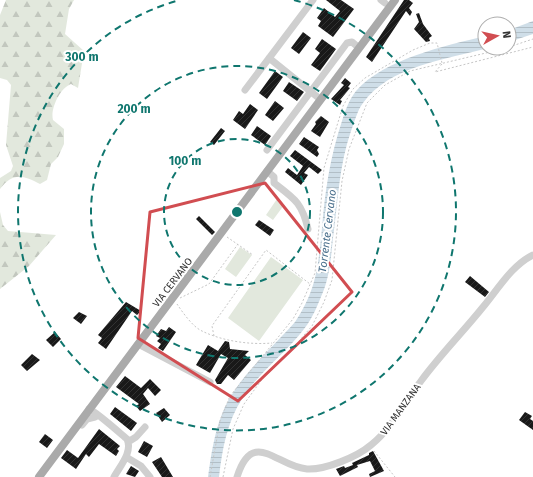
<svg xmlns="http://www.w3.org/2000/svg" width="533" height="477" font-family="'Fira Sans',sans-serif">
  <defs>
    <pattern id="forest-firs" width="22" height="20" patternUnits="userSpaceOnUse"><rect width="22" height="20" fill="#e2e8dd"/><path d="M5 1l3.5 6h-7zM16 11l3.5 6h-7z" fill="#c2c7be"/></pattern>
    <pattern id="water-rules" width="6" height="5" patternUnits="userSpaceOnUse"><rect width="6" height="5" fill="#cfdee8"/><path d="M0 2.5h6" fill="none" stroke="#b2bfc7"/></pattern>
    <pattern id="building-hatch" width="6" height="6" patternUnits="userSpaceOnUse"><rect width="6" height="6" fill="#191919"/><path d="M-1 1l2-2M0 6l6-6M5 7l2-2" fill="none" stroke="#323232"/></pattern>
  </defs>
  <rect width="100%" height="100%" fill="#fff"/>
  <!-- green -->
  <path fill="#e2e8dd" d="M 277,199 L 284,205 L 273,220 L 266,215 Z
    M 240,247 L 252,255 L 236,277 L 225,269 Z
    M 271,257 L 303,280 L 259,341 L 228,318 Z"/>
  <!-- forest -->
  <path fill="url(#forest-firs)" d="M 6,0 L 74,0 L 69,9 L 65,34 L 84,51 L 78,88 L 71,84 C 60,88 50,109 53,120 L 64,129 L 64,144 L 58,157 L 51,164 L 47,180 L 40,184 C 23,175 13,172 0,189 L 0,178 L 11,171 L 13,166 L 6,145 L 11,85 L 7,80 L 0,78 L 0,15 Z
    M 0,212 L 3,225 L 8,231 L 56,235 L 29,266 L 0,289 Z"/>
  <!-- water -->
  <path fill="url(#water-rules)" d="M 533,21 L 533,34 L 509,42 L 509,30 Z
    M 485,36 L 485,48 L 488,48 C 448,59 389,66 363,103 C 357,111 355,121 351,131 C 339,165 338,202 333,238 C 331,256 330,275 323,292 C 318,304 313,318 304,329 C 285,354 258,373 242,399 C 227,422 222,450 219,477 L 208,477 C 211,456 214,434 222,414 C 235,380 271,349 295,322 C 317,289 318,266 322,228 C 325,191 330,157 342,121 C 345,111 349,100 356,91 C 384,59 445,46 485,36 Z"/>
  <!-- building -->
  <path fill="url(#building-hatch)" d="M 326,0 L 341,0 L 354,9 L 333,37 L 318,26 L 321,21 L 317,18 L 324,8 L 335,17 L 340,11 Z
    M 404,0 L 409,0 L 413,3 L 409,8 L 412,12 L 410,16 L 406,11 L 372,62 L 366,57 Z
    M 419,13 L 423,24 L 432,36 L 429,38 L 430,41 L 426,42 L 414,29 L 419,22 L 416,14 Z
    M 303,32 L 311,38 L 299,54 L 291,48 Z
    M 322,39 L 336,49 L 320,71 L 311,65 L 320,53 L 315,49 Z
    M 275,71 L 283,77 L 267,99 L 259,93 Z
    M 345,78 L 351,83 L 348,87 L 350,88 L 340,100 L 342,101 L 340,105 L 331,99 L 344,85 L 341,83 Z
    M 289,82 L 304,92 L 297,101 L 283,91 Z
    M 275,101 L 284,108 L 273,121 L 265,115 Z
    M 250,104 L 258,110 L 245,129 L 233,120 L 239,111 L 243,114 Z
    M 321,116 L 329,122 L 320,137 L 311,131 L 316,124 L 315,122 Z
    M 257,126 L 271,136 L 265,145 L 251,135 Z
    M 221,128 L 225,131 L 214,145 L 210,142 Z
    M 304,137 L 319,147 L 317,150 L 319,154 L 317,157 L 299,144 Z
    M 295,150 L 322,170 L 318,174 L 309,167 L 304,173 L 308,175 L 301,185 L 285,172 L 288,168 L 297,175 L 303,166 L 290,156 Z
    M 199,216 L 215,232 L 212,235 L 196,219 Z
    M 259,220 L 274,230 L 270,236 L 255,225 Z
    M 470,276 L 489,292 L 485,297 L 465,282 Z
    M 126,302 L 141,311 L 137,315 L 132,311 L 106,349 L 98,343 L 102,338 L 98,335 Z
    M 79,312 L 87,316 L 81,324 L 73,318 Z
    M 169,327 L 176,332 L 163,351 L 158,348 L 161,344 L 157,341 L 160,338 L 156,336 L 161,329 L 166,331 Z
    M 55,332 L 61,339 L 53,347 L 46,340 Z
    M 225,341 L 229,342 L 230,349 L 249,351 L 245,355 L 251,360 L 234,380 L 228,375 L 221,384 L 217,384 L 215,380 L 228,358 L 221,354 L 210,373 L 196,365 L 208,345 L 218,351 Z
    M 32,354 L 40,360 L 27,371 L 21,365 Z
    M 125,376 L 141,388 L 150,379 L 161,390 L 155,396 L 148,388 L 143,394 L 150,404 L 140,411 L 136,406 L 139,404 L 116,387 Z
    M 115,407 L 137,423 L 131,431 L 110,414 Z
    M 164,408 L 170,415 L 162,422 L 156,413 Z
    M 525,412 L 532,416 L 530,419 L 533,421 L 533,430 L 519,420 Z
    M 99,429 L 120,446 L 117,449 L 119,451 L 116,456 L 99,444 L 89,457 L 86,454 L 76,469 L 61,458 L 67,450 L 78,458 Z
    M 45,434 L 53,440 L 47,448 L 39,442 Z
    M 144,441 L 153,446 L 147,457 L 138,452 Z
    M 373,451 L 384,471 L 370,477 L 369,474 L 375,471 L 370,461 L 357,465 L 358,467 L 340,476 L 336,469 L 344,466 L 345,468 L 353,465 L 352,463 L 369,455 L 369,453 Z
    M 161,457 L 173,477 L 162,477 L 152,462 Z
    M 131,466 L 139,471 L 135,477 L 126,474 Z"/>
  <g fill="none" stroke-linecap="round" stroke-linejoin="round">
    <!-- path -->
    <path stroke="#c6c6c6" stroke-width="1" stroke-dasharray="2 2" stroke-linecap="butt" d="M 509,47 L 533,39
      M 442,64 L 435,72 L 533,47
      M 227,237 L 253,255
      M 180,298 L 209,284 L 238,244
      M 177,304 C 183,313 193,327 202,331 C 222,341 250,345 272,343
      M 214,336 L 212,326 L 214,323 L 266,250 L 310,284
      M 374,451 L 395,477
      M 210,477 L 220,421 L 230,396 L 293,319 L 302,303 L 315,273 L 324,168 L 343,106 L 353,89 L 365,78 L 413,50 L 430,43 L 437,43 L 442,63
      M 223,477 L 233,429 L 244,404 L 263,378 L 286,356 L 312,326 L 324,302 L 332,280 L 342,181 L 349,149 L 367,103 L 385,85 L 410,71 L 507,48"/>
    <!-- minor -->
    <path stroke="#cfcfcf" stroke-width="7" d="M 381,0 L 385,3
      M 269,58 L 320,99
      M 245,90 L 313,0
      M 267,150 L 347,43 L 352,42 L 358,47
      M 267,171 L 274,177 L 274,183 C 295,199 302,203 308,229
      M 138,344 L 210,382
      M 89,409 C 94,410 121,434 127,439 C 133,452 120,466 114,477
      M 82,425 L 87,419 L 95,417
      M 128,442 L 136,437 L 145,427
      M 126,457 L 141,466 L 150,477
      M 237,477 C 253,427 277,467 307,469 C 325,470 357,457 371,445 C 392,428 405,402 421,381 C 440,355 463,332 483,307 C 498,289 512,265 533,255"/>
    <!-- major -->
    <path stroke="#aaa" stroke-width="8" d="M 39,477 L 395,0"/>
  </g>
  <!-- marked area -->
  <path fill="none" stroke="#d14d51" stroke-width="3" stroke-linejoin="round" d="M 265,183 L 352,292 L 238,401 L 138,338 L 150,212 Z"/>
  <!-- distance rings -->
  <g fill="none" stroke="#0f766e" stroke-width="2" stroke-dasharray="7 5">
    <circle cx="237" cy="212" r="73"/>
    <circle cx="237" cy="212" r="146"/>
    <path d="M294 0A219 219 0 1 1 180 0"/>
  </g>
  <g text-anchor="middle" stroke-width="4" stroke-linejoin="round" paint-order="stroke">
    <!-- street labels -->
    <g font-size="10" fill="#323232" stroke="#fff">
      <text transform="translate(172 282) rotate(-53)" y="4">VIA CERVANO</text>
      <text transform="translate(400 409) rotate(-54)" y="4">VIA MANZANA</text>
    </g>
    <!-- water labels -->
    <g font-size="11" font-style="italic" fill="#496f8c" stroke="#fff">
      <text transform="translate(327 231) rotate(-83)" y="4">Torrente Cervano</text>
    </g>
  </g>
  <circle cx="237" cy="212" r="6" fill="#0f766e" stroke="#fff" stroke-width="2"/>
  <g font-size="12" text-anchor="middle" font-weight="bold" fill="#0f766e" stroke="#fff" stroke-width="4" stroke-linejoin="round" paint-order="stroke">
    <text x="82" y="61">300 m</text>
    <text x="134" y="113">200 m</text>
    <text x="185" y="165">100 m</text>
  </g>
  <!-- north arrow -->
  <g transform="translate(497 36) rotate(82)"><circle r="19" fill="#ffffff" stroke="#adadad"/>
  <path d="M0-3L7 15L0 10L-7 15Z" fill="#d14d51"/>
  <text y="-6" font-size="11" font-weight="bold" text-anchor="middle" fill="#323232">N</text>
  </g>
</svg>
